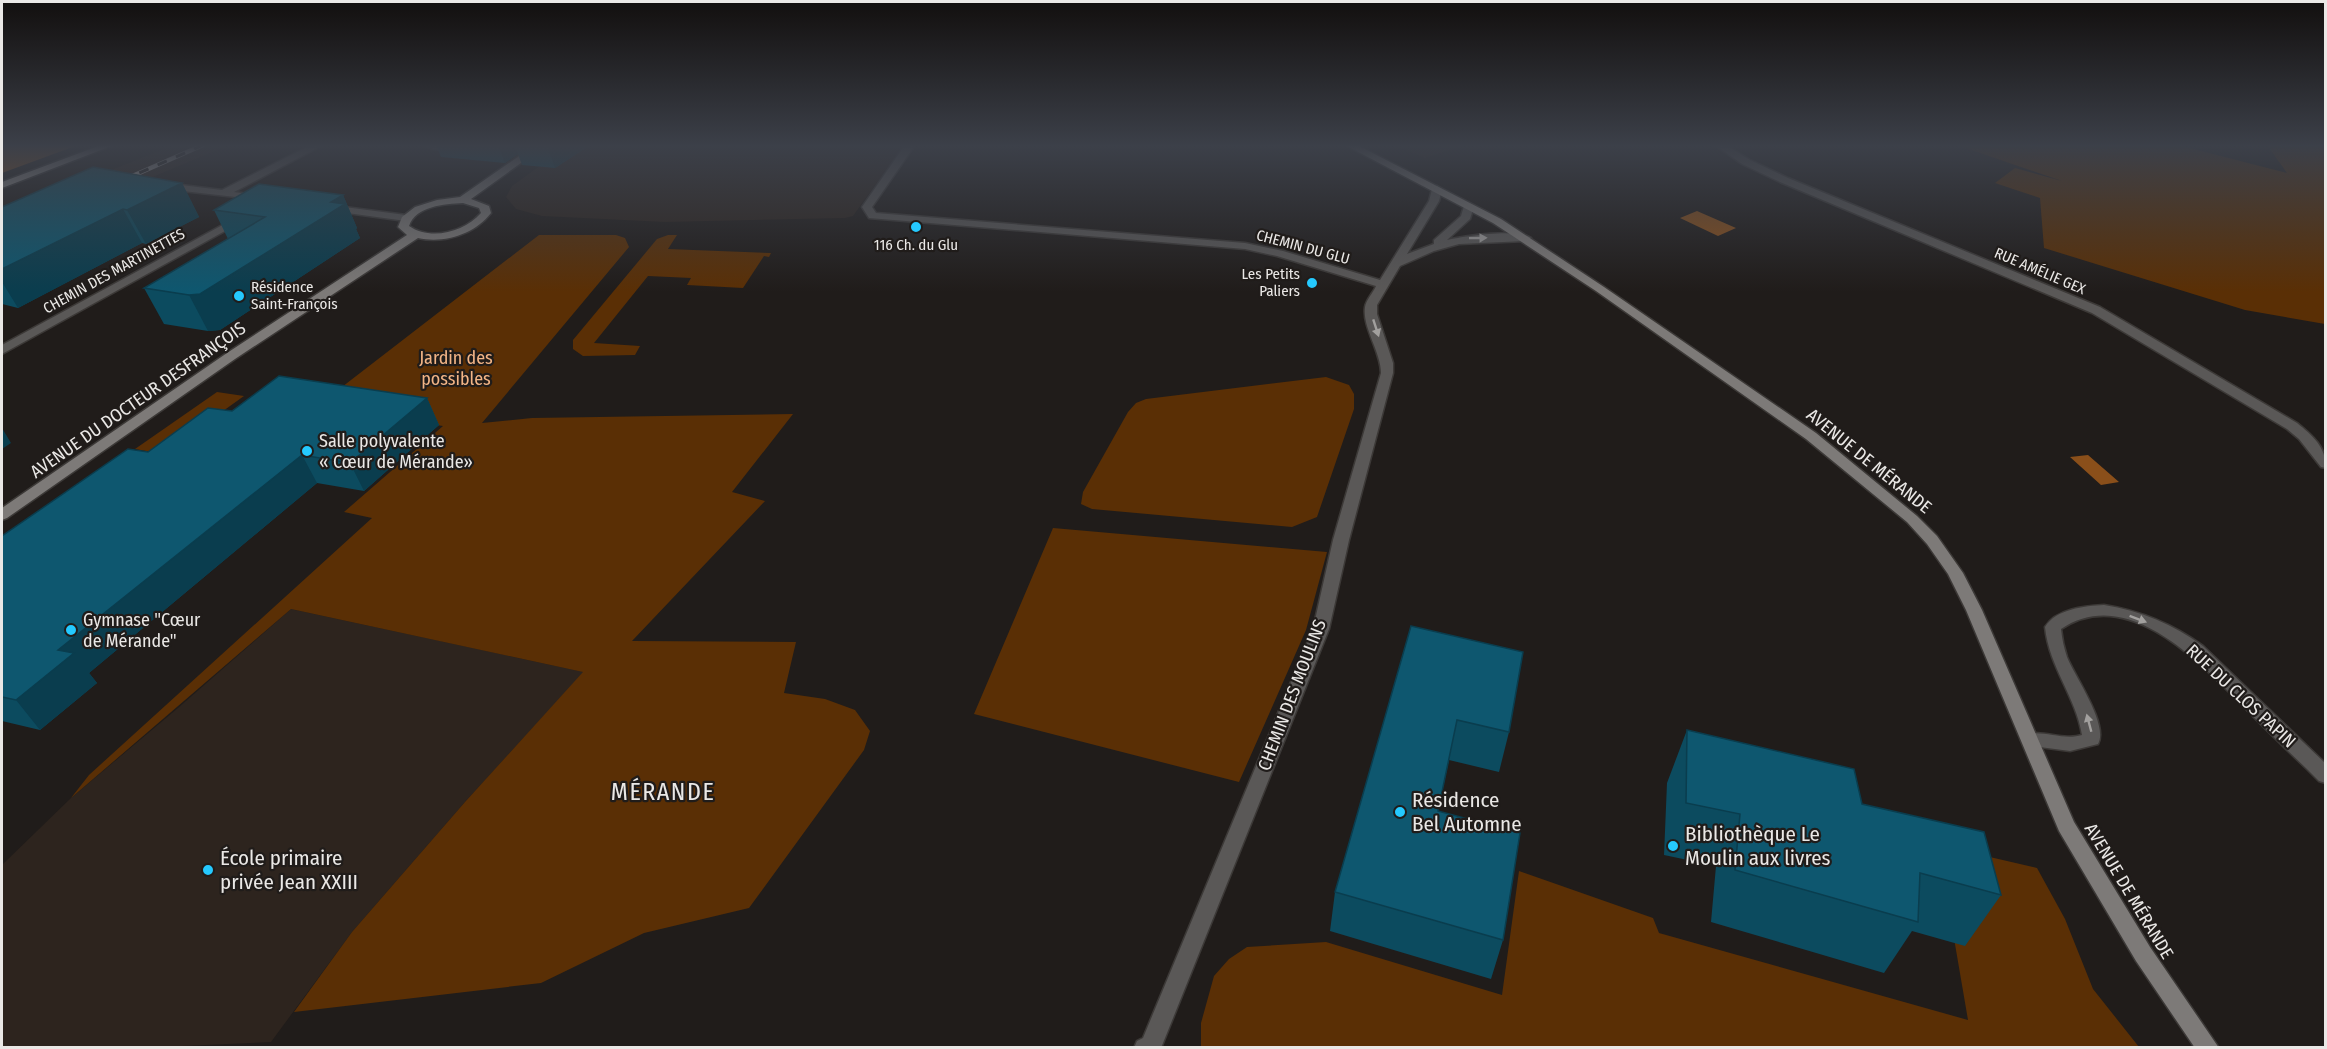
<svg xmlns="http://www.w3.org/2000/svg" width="2327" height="1049" font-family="'Fira Sans Condensed',sans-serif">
  <rect width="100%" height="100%" fill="#201c1a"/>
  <!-- built -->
  <path fill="#2d241e" d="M 174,145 L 229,145 L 112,194 L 2,218 L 69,187 Z
    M 569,145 L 904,145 L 853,216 L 845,218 L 665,222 L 542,216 L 516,209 L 506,197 L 512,186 Z
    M 1395,145 L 1465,145 L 1425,158 Z
    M 291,609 L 584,672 L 465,802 L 352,932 L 271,1042 L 139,1048 L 2,1048 L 2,865 L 71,798 L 178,708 Z"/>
  <!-- green -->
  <path fill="#5a2f05" d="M 1957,145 L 2178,145 L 2287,173 L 2267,145 L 2325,145 L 2325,324 L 2245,310 L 2044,248 L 2040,198 L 1995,183 L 2015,168 L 2062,181 Z
    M 539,235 L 616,235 L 625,238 L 629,247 L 482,423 L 532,418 L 793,414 L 732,492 L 765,501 L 632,641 L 796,642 L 784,693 L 825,699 L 855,710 L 870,731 L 864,750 L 749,908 L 644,933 L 541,983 L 294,1012 L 352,932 L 465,802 L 583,672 L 291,609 L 71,798 L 89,775 L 372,518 L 344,512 L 443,426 L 316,407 Z
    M 668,235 L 677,235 L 668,249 L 771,253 L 769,257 L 764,256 L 743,288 L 687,285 L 691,278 L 648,276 L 594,343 L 640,346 L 635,355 L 583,356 L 573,349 L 573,340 L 657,239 Z
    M 1326,377 L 1349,385 L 1354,394 L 1354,409 L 1317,517 L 1292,527 L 1092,509 L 1081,504 L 1083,492 L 1128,412 L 1136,403 L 1146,399 Z
    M 217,392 L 244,396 L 163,454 L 135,449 Z
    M 1053,528 L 1327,552 L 1306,630 L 1239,782 L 974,714 Z
    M 1938,845 L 2037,868 L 2065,919 L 2093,989 L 2139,1047 L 1201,1048 L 1201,1023 L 1214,976 L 1229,959 L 1247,947 L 1326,942 L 1502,995 L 1519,871 L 1653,918 L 1659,933 L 1968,1020 Z"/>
  <!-- water -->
  <path fill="#8a4f1a" d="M 4,145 L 78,145 L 2,173 L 2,146 Z
    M 1697,211 L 1736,228 L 1718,236 L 1680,218 Z
    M 2088,455 L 2119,482 L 2101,485 L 2070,457 Z"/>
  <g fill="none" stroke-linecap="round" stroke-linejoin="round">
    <defs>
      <path id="street" d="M 311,145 L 323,145 L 234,192 L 262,196 L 262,200 L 165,189 L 160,186 L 165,183 L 222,190 Z
        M 424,145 L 454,145 L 456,147 C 449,152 431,150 424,145 Z
        M 905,145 L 915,145 L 872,207 L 876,213 L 1245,243 L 1283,251 L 1380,280 L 1429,201 L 1432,189 L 1437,186 L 1442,189 L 1439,201 L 1407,254 L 1434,244 L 1434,240 L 1461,216 L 1464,206 L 1469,203 L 1474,206 L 1470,219 L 1447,240 C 1464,236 1518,228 1531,238 L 1525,241 L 1459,244 L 1434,251 L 1400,266 L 1377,305 L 1377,314 L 1393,363 L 1393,373 L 1349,540 L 1329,629 L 1161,1048 L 1134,1048 L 1137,1041 L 1143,1038 L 1313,629 L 1333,540 L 1381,373 C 1381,352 1362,327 1365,307 C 1366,300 1373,293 1376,286 L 1277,256 L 1245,249 L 869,218 L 862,207 Z
        M 1715,145 L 1726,145 L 1750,160 L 1788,178 L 2100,307 L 2297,423 C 2313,436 2326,447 2326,468 L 2321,467 L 2299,439 L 2287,429 L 2092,313 L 1780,182 L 1742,164 Z
        M 329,205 L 406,215 L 411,218 L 406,221 L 325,210 L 324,208 Z
        M 239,216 L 243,217 L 243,221 L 2,354 L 2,345 Z
        M 2104,605 C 2141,611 2173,624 2203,646 L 2326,764 L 2326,783 L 2319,781 L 2308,770 C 2286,749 2264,728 2243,706 C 2200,663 2128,584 2061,629 C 2062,639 2064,648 2067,657 C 2075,677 2109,725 2098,744 L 2070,751 L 2024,745 L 2021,740 L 2024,735 C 2042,729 2063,741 2082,735 C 2076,697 2049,667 2045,627 C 2056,609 2084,606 2104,605 Z"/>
      <path id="secondary" d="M 535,145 L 546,145 L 471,199 L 489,206 L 491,213 C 475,234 444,244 418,238 L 235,359 L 7,518 L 2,520 L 2,508 L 227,353 L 407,235 L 398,227 L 402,217 L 415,207 L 437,200 L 460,197 ZM 463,203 L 479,208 L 481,213 C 464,232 431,241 409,226 C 416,206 444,204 463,203 Z
        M 1345,145 L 1357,145 L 1501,219 L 1604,287 L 1816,433 L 1917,516 L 1937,536 L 1963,573 L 1982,610 L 2074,822 L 2150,947 L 2219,1048 L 2195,1048 L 2136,961 L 2059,831 L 1966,610 L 1948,574 L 1927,544 L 1907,522 L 1806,439 L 1596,291 L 1493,223 Z"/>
      <path id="primary" d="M 101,145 L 114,145 L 2,188 L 2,182 Z"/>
    </defs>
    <!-- street casing -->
    <use href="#street" stroke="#3c3937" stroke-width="3"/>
    <!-- secondary casing -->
    <use href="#secondary" stroke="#3c3937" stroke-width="3"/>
    <!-- primary casing -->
    <use href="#primary" stroke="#3c3937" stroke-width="3"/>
    <!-- street -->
    <use href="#street" fill="#5a5857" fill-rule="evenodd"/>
    <!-- secondary -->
    <use href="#secondary" fill="#7d7a78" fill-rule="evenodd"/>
    <!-- primary -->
    <use href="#primary" fill="#989491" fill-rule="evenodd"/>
    <defs>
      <path id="rail" d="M 121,181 L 203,145"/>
    </defs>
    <!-- rail casing -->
    <use href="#rail" stroke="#b9b7b5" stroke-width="4.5"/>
    <!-- rail -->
    <use href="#rail" stroke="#201c1a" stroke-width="3" stroke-dasharray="10" stroke-linecap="butt"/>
  </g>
  <!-- wall -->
  <path fill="#0c4b5f" d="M 436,145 L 590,145 L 555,168 L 522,165 L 518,154 L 505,163 L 441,157 Z
    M 182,183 L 199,217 L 146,244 L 142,243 L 18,308 L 2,304 L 2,207 Z
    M 343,195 L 357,228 L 356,229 L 360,238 L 220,330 L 208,331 L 164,324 L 144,288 L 228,239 L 214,210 Z
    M 427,398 L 439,425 L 364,491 L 317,483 L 89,673 L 97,683 L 40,730 L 2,721 L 2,536 L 148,452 L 232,411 Z
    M 1411,626 L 1509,732 L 1499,772 L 1449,760 L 1438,811 L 1503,940 L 1491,979 L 1330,931 L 1335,892 Z
    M 1687,730 L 1862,804 L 2001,895 L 1965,946 L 1912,931 L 1884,973 L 1711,922 L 1716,866 L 1664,855 L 1667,783 Z"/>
  <!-- shaded-wall -->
  <path fill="#0a3d4e" d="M 498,145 L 515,145 L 518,154 L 505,163 Z
    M 547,145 L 590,145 L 555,168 Z
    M 182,183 L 199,217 L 146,244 L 127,210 Z
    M 343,195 L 357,228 L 356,229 L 360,238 L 220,330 L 208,331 L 189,295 Z
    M 123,209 L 142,243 L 18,308 L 2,282 L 2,269 Z
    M 427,398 L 439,425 L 364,491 L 350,463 Z
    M 2,428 L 11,443 L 2,449 Z
    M 302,455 L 317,483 L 89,673 L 97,683 L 40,730 L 16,700 L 58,650 Z"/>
  <!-- building -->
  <path fill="#0e576f" stroke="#0a3d4e" stroke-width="1.5" d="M 93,167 L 182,183 L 127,210 L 123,209 L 2,269 L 2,207 Z
    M 259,184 L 343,195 L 331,202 L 345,204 L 200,294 L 189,295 L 144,288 L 265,217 L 214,210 Z
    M 279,376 L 427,398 L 350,463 L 302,455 L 58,650 L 74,653 L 16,700 L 2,697 L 2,536 L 128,449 L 148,452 L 208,408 L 232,411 Z
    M 1411,626 L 1523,652 L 1509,732 L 1457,720 L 1438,811 L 1520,833 L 1503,940 L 1335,892 Z
    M 1687,730 L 1854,769 L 1862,804 L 1984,832 L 2001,895 L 1920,873 L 1918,922 L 1735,870 L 1740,814 L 1686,803 Z"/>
  <!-- one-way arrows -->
  <defs><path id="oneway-solid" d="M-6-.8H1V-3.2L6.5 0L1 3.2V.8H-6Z" transform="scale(1.5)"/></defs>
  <g fill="#a2a09e">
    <use href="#oneway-solid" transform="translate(1478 238) rotate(-1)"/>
    <use href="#oneway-solid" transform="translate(1376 328) rotate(72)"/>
    <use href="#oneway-solid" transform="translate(2138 619) rotate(21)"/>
    <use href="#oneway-solid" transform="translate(2089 723) rotate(-105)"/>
  </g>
  <!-- sky -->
  <linearGradient id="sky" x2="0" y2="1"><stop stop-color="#120f0e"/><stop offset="0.5" stop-color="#3c4049"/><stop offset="1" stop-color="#3c4049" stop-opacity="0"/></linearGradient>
  <rect width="2327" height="292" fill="url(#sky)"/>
  <!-- markers -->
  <g fill="#25c9fe" stroke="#201c1a" stroke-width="2">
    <circle cx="916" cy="227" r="6"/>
    <circle cx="1312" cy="283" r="6"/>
    <circle cx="239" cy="296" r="6"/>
    <circle cx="307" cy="451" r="6"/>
    <circle cx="71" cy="630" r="6"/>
    <circle cx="1400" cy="812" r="6"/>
    <circle cx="1673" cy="846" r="6"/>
    <circle cx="208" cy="870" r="6"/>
  </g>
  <g text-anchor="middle" stroke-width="4.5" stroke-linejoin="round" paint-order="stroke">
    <!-- far-poi labels -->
    <g font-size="15" fill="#eae8e6" stroke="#201c1a">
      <text x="916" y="250">116 Ch. du Glu</text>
      <text x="1300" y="279" text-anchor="end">Les Petits<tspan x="1300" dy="17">Paliers</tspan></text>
      <text x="251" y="292" text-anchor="start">Résidence<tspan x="251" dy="17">Saint-François</tspan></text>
    </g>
    <!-- far-street labels -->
    <g font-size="15" fill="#eae8e6" stroke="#201c1a">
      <text transform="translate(1303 247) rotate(15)" y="5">CHEMIN DU GLU</text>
      <text transform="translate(114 271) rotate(-29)" y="5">CHEMIN DES MARTINETTES</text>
      <text transform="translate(2040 271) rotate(23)" y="5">RUE AMÉLIE GEX</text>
    </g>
    <!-- park labels -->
    <g font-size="18" fill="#f3b586" stroke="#201c1a">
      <text x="456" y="364">Jardin des<tspan x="456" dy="21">possibles</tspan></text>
    </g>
    <!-- street labels -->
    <g font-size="18" fill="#eae8e6" stroke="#201c1a">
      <text transform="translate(138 400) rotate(-35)" y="6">AVENUE DU DOCTEUR DESFRANÇOIS</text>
      <text transform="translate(1869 461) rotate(39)" y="6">AVENUE DE MÉRANDE</text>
      <text transform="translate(1292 695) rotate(-69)" y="6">CHEMIN DES MOULINS</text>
      <text transform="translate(2241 696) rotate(43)" y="6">RUE DU CLOS PAPIN</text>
      <text transform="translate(2129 891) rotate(59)" y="6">AVENUE DE MÉRANDE</text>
    </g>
    <!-- poi labels -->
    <g font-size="18" fill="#eae8e6" stroke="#201c1a" text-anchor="start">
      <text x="319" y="447">Salle polyvalente<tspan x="319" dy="21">« Cœur de Mérande»</tspan></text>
      <text x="83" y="626">Gymnase "Cœur<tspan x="83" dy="21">de Mérande"</tspan></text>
    </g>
    <!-- near-poi labels -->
    <g font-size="21" fill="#eae8e6" stroke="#201c1a" text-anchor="start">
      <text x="1412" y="807">Résidence<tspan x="1412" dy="24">Bel Automne</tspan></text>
      <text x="1685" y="841">Bibliothèque Le<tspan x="1685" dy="24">Moulin aux livres</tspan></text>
      <text x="220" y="865">École primaire<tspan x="220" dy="24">privée Jean XXIII</tspan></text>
    </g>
    <!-- near-neighbourhood labels -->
    <g font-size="24" letter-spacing="1.5" fill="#eae8e6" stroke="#201c1a">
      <text x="663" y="800">MÉRANDE</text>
    </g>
  </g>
  <!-- border -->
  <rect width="2327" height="1049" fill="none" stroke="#eae8e6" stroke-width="6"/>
</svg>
